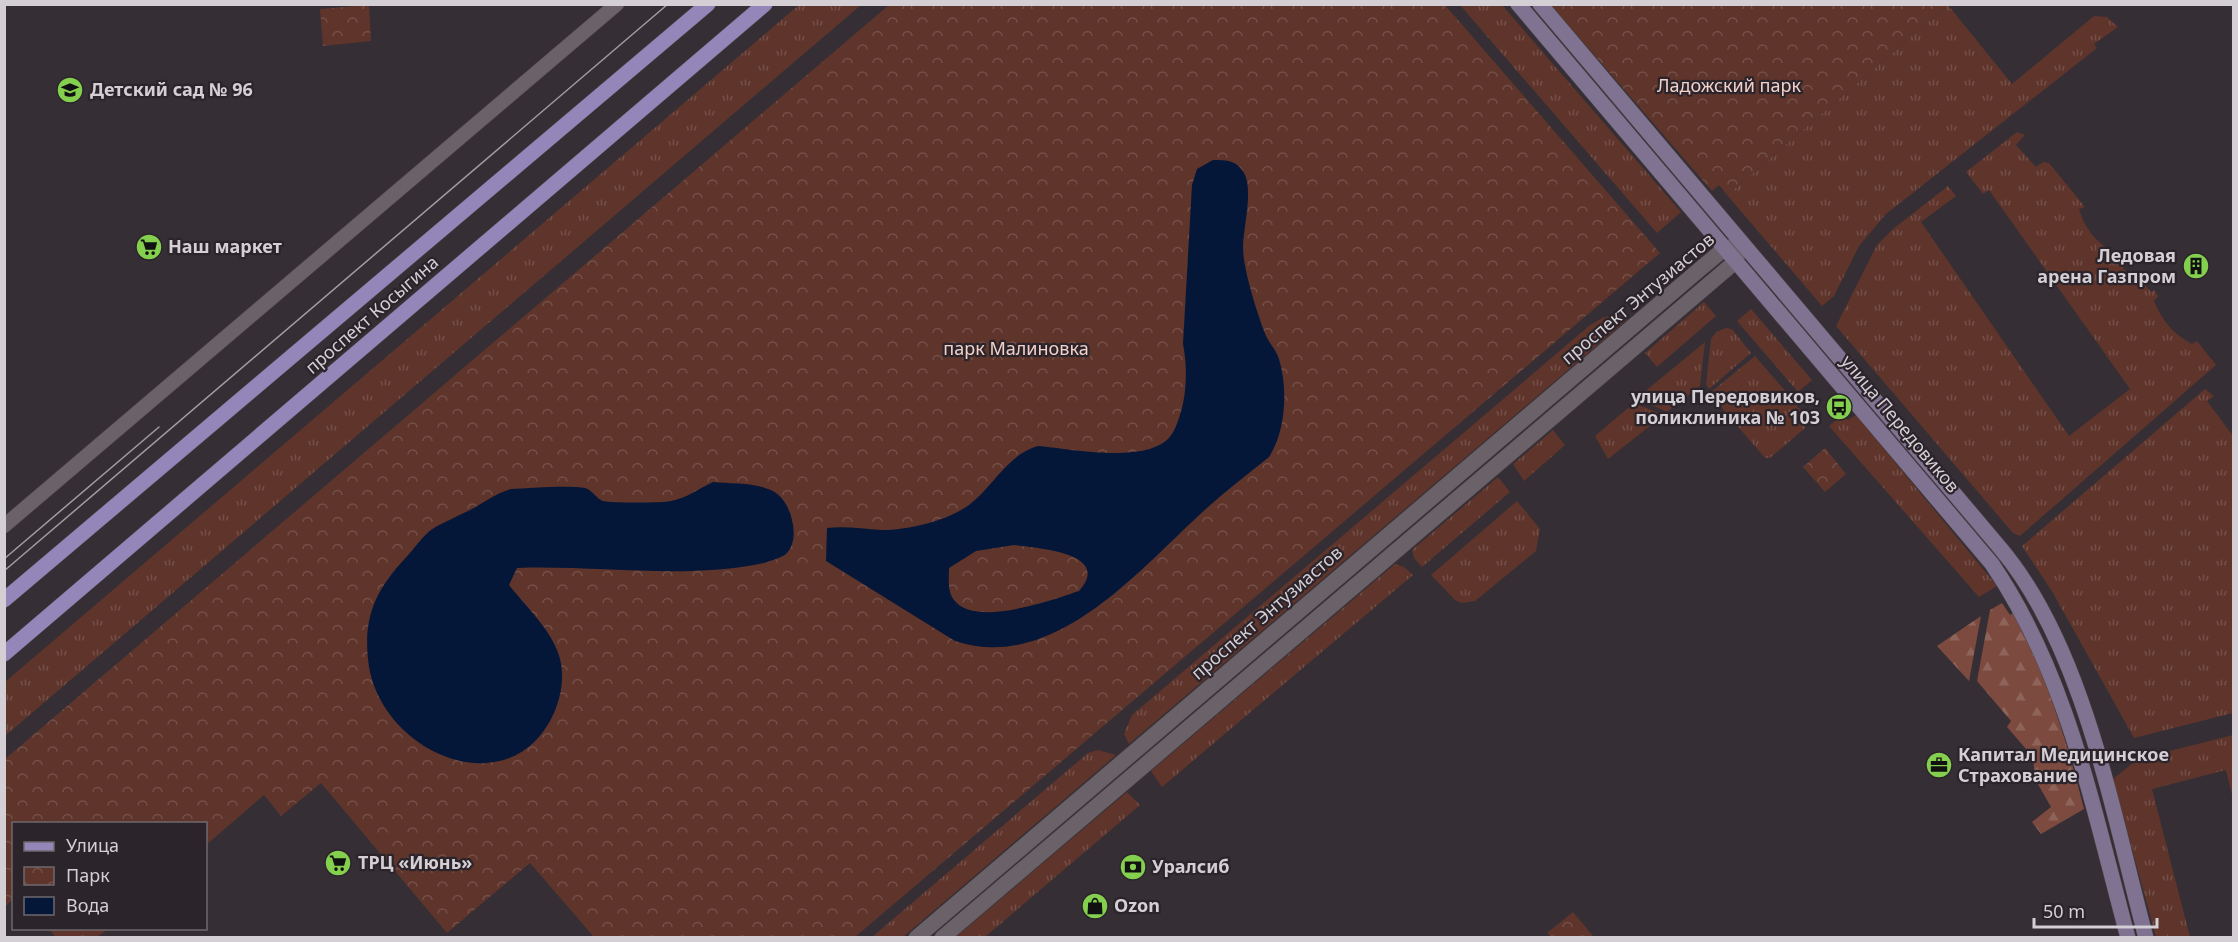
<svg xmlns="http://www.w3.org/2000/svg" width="2238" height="942" font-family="'Noto Sans',sans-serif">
  <defs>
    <pattern id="grass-tufts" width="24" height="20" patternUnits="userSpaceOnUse" patternTransform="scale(1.5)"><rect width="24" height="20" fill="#5e342b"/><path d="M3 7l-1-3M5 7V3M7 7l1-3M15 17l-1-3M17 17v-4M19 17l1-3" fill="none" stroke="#745049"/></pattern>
    <pattern id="forest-firs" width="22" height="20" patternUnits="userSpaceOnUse" patternTransform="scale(1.5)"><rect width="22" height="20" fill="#7c4a3f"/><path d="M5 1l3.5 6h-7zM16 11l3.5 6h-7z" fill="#8e635a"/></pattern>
    <pattern id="park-crowns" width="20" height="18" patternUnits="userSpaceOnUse" patternTransform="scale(1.5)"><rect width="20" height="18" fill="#5e342b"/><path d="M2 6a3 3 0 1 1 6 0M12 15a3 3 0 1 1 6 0" fill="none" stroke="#745049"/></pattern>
  </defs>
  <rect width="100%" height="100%" fill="#352e35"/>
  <!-- grass -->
  <path fill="url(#grass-tufts)" d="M 799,5 L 861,5 L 5,736 L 5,682 Z
    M 1460,5 L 1502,5 L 1681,212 L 1657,233 Z
    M 1948,5 L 2012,84 L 2094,16 L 2107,17 L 2118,27 L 2094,44 L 2097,48 L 1886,214 L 1859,246 L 1834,296 L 1822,306 L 1727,195 Z
    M 2017,132 L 2025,135 L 2016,145 L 2036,167 L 2043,162 L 2049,163 L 2085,207 L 2079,209 C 2085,230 2098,245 2118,254 L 2123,250 L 2125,255 L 2123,258 L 2127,263 L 2123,268 L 2140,286 L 2144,284 L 2151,292 L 2154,290 L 2158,296 L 2154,301 C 2161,319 2174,335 2192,344 L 2197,341 L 2216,365 L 2020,536 L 2013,533 L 1836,326 L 1877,245 L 1893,229 L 1948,186 L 1956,196 L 1921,222 L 2069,436 L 2130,389 L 1989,190 L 1983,194 L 1966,172 Z
    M 1704,302 L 1716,316 L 1657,367 L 1645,353 Z
    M 1751,309 L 1812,380 L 1798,392 L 1737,321 Z
    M 1623,312 L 1628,319 L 1129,744 L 1124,734 L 1132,715 L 1589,326 L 1602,318 Z
    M 1726,328 L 1732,329 L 1751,353 L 1709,389 L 1706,385 L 1711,339 L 1716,332 Z
    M 1705,342 L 1700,386 L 1667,412 L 1637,398 Z
    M 1755,356 L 1787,393 L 1715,396 L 1711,392 Z
    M 2205,389 L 2214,396 L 2207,401 L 2233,436 L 2233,713 L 2134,738 L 2053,593 L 2022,546 Z
    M 1789,397 L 1805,415 L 1805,428 L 1770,458 L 1765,458 L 1716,401 Z
    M 1634,403 L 1664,415 L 1608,459 L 1595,436 Z
    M 1843,415 L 1848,420 L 1856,415 L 1997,586 L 1979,597 L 1829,426 Z
    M 1553,430 L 1565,445 L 1524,481 L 1513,464 Z
    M 1498,477 L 1510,492 L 1422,567 L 1414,558 L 1412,550 Z
    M 1517,501 L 1540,529 L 1536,551 L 1475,601 L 1462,603 L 1455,600 L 1431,575 Z
    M 1395,564 L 1404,567 L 1413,575 L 1162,787 L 1151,771 Z
    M 2233,735 L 2233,799 L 2226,770 L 2152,789 L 2190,937 L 2156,937 L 2113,779 L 2138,759 Z
    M 1098,750 L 1116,755 L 903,937 L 872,937 L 1088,753 Z
    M 1127,792 L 1140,805 L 985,937 L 956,937 Z"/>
  <!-- forest -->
  <path fill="url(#forest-firs)" d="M 2002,603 L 2010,615 L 2013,613 C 2047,676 2067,741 2084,809 L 2041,834 L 2032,822 L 2051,807 L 2035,779 L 2033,757 L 2007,727 L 2011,721 L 1977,681 L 1990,610 Z
    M 1981,616 L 1969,681 L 1937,646 Z"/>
  <!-- park -->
  <path fill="url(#park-crowns)" d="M 369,5 L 371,41 L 323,46 L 320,9 Z
    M 889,5 L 1445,5 L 1660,253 L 855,937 L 594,937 L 530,863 L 447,933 L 321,783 L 281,816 L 264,795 L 206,845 L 206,824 L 14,824 L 13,899 L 5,907 L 5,759 Z
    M 1551,5 L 1948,5 L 1727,195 L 1719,185 L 1712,191 Z
    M 1825,448 L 1846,474 L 1825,492 L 1803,467 Z
    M 1573,912 L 1594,937 L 1551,937 L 1547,933 Z
    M 49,929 L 108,929 L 97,937 L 56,937 Z"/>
  <!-- water -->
  <path fill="#041739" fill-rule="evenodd" d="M 1213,160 C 1225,160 1235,160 1242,170 C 1255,186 1243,227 1243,247 C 1243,269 1256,309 1264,331 C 1267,341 1276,349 1279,359 C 1288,389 1286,431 1269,457 C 1244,477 1218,497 1195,519 C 1134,576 1050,673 955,641 L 826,561 L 827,528 C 846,526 863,529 882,530 C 909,530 947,521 969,505 C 993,487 1008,454 1038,446 C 1072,449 1144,464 1169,438 C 1176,430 1179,418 1182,408 C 1187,388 1187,364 1183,344 L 1192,185 L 1197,169 ZM 1014,545 C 1034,548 1114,552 1079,591 C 1052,600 975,628 954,600 C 947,591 949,578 949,568 L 976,551 Z
    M 713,482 C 732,484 759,482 776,493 C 792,504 801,540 786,554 C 781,558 770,561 764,563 C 684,580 598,565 517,568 L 509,585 C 526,607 553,631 560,659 C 564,675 562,692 556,708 C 515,812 377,754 368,659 C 363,612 379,586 410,553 C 416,546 423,536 431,530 C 443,522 459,516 472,509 C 483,503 499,491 512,489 C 528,488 571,485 585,488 C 592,490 597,499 603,501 C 609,503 664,503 671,501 C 685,499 700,488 713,482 Z"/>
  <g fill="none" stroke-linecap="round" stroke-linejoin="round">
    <defs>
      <path id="minor" d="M 4,526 L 617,4"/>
      <path id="tertiary" d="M 916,938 L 1700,269 L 1724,249 L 1742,243
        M 942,938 L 1735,262 L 1740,249"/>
      <path id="secondary" d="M 1518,4 L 1992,564 C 2068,676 2093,809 2128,938
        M 1540,4 L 2001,549 C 2084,648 2113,815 2146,938"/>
      <path id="primary" d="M 4,600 L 708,4
        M 4,654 L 765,4"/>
    </defs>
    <!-- minor casing -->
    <use href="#minor" stroke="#504a50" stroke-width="15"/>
    <!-- tertiary casing -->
    <use href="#tertiary" stroke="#504a50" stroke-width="16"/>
    <!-- secondary casing -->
    <use href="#secondary" stroke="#504a50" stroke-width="16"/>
    <!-- primary casing -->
    <use href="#primary" stroke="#504a50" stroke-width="16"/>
    <!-- minor -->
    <use href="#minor" stroke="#6a6169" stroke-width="14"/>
    <!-- tertiary -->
    <use href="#tertiary" stroke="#6a6169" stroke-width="15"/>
    <!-- secondary -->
    <use href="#secondary" stroke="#7f7391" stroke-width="15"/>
    <!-- primary -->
    <use href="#primary" stroke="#9586b9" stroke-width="15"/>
    <!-- tram -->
    <path stroke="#a39da3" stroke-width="1.5" d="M 4,559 L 159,427
      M 4,571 L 668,4"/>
  </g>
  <!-- icons -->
  <defs>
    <symbol id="school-disc" viewBox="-11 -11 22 22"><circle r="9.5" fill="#84d04e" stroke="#2b242b"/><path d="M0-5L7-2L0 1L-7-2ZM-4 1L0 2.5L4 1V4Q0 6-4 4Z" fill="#111"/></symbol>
    <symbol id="supermarket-disc" viewBox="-11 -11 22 22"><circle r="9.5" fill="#84d04e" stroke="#2b242b"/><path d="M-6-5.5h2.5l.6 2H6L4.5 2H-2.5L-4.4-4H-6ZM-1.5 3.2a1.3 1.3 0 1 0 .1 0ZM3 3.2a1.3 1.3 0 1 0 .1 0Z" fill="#111"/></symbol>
    <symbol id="building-disc" viewBox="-11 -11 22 22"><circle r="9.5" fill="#84d04e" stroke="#2b242b"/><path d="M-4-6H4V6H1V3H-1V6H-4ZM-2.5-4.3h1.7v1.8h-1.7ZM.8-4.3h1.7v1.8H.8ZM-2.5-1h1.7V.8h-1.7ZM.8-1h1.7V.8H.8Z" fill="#111"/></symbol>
    <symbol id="bus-disc" viewBox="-11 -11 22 22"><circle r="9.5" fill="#84d04e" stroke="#2b242b"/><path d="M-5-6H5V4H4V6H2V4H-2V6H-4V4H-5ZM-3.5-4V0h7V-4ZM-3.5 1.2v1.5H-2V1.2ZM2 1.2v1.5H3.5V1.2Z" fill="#111"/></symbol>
    <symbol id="office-disc" viewBox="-11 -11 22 22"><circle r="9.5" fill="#84d04e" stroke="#2b242b"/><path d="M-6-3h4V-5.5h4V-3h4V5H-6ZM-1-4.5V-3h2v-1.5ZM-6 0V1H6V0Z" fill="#111"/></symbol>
    <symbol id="bank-disc" viewBox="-11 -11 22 22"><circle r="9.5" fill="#84d04e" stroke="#2b242b"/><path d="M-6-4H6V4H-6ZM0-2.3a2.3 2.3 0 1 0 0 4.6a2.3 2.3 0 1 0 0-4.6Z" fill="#111"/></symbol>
    <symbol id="shop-disc" viewBox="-11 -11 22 22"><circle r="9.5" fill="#84d04e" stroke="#2b242b"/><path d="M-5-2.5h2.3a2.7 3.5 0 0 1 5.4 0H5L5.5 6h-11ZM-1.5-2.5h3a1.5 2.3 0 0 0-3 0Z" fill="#111"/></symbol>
  </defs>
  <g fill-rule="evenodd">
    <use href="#school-disc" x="55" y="75" width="30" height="30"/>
    <use href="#supermarket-disc" x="134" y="232" width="30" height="30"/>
    <use href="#building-disc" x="2181" y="251" width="30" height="30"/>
    <use href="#bus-disc" x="1824" y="392" width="30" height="30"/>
    <use href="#office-disc" x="1924" y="750" width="30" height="30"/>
    <use href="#supermarket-disc" x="323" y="848" width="30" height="30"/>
    <use href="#bank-disc" x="1118" y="852" width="30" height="30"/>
    <use href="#shop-disc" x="1080" y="891" width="30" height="30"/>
  </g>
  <g text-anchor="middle" stroke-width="4.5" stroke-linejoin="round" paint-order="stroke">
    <!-- park labels -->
    <g font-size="18" fill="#f3d1c9" stroke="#2b242b">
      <text x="1729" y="92">Ладожский парк</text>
      <text x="1016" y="355">парк Малиновка</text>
    </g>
    <!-- poi labels -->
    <g font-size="18" font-weight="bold" fill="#d4cfd4" stroke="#2b242b" text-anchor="start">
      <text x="90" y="96">Детский сад № 96</text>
      <text x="168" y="253">Наш маркет</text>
      <text x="2176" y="262" text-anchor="end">Ледовая<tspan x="2176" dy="21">арена Газпром</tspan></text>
      <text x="1820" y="403" text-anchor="end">улица Передовиков,<tspan x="1820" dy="21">поликлиника № 103</tspan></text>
      <text x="1958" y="761">Капитал Медицинское<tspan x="1958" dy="21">Страхование</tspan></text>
      <text x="358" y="869">ТРЦ «Июнь»</text>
      <text x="1152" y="873">Уралсиб</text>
      <text x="1114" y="912">Ozon</text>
    </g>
    <!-- street labels -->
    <g font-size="18" fill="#d4cfd4" stroke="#2b242b">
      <text transform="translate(1638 299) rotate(-40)" y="6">проспект Энтузиастов</text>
      <text transform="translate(372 315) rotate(-41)" y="6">проспект Косыгина</text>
      <text transform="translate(1900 424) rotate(50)" y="6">улица Передовиков</text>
      <text transform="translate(1267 613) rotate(-41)" y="6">проспект Энтузиастов</text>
    </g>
  </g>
  <!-- border -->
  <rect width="2238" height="942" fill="none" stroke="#d4cfd4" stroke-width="12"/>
  <!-- legend -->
  <rect x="12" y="822" width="195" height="108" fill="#2b242b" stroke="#6f686f" stroke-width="1.5"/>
  <rect x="24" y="842" width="30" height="9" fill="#9586b9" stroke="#6f686f" stroke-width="1.5"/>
  <text x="66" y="852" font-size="18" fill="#d4cfd4">Улица</text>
  <rect x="24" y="867" width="30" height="18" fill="url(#park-crowns)" stroke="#6f686f" stroke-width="1.5"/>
  <text x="66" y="882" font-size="18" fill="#d4cfd4">Парк</text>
  <rect x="24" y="897" width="30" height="18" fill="#041739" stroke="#6f686f" stroke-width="1.5"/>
  <text x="66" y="912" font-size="18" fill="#d4cfd4">Вода</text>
  <!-- scale -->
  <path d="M2034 918v9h123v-9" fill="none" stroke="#d4cfd4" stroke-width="3"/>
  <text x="2043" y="918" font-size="18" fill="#d4cfd4" stroke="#2b242b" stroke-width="4.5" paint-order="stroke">50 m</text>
</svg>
